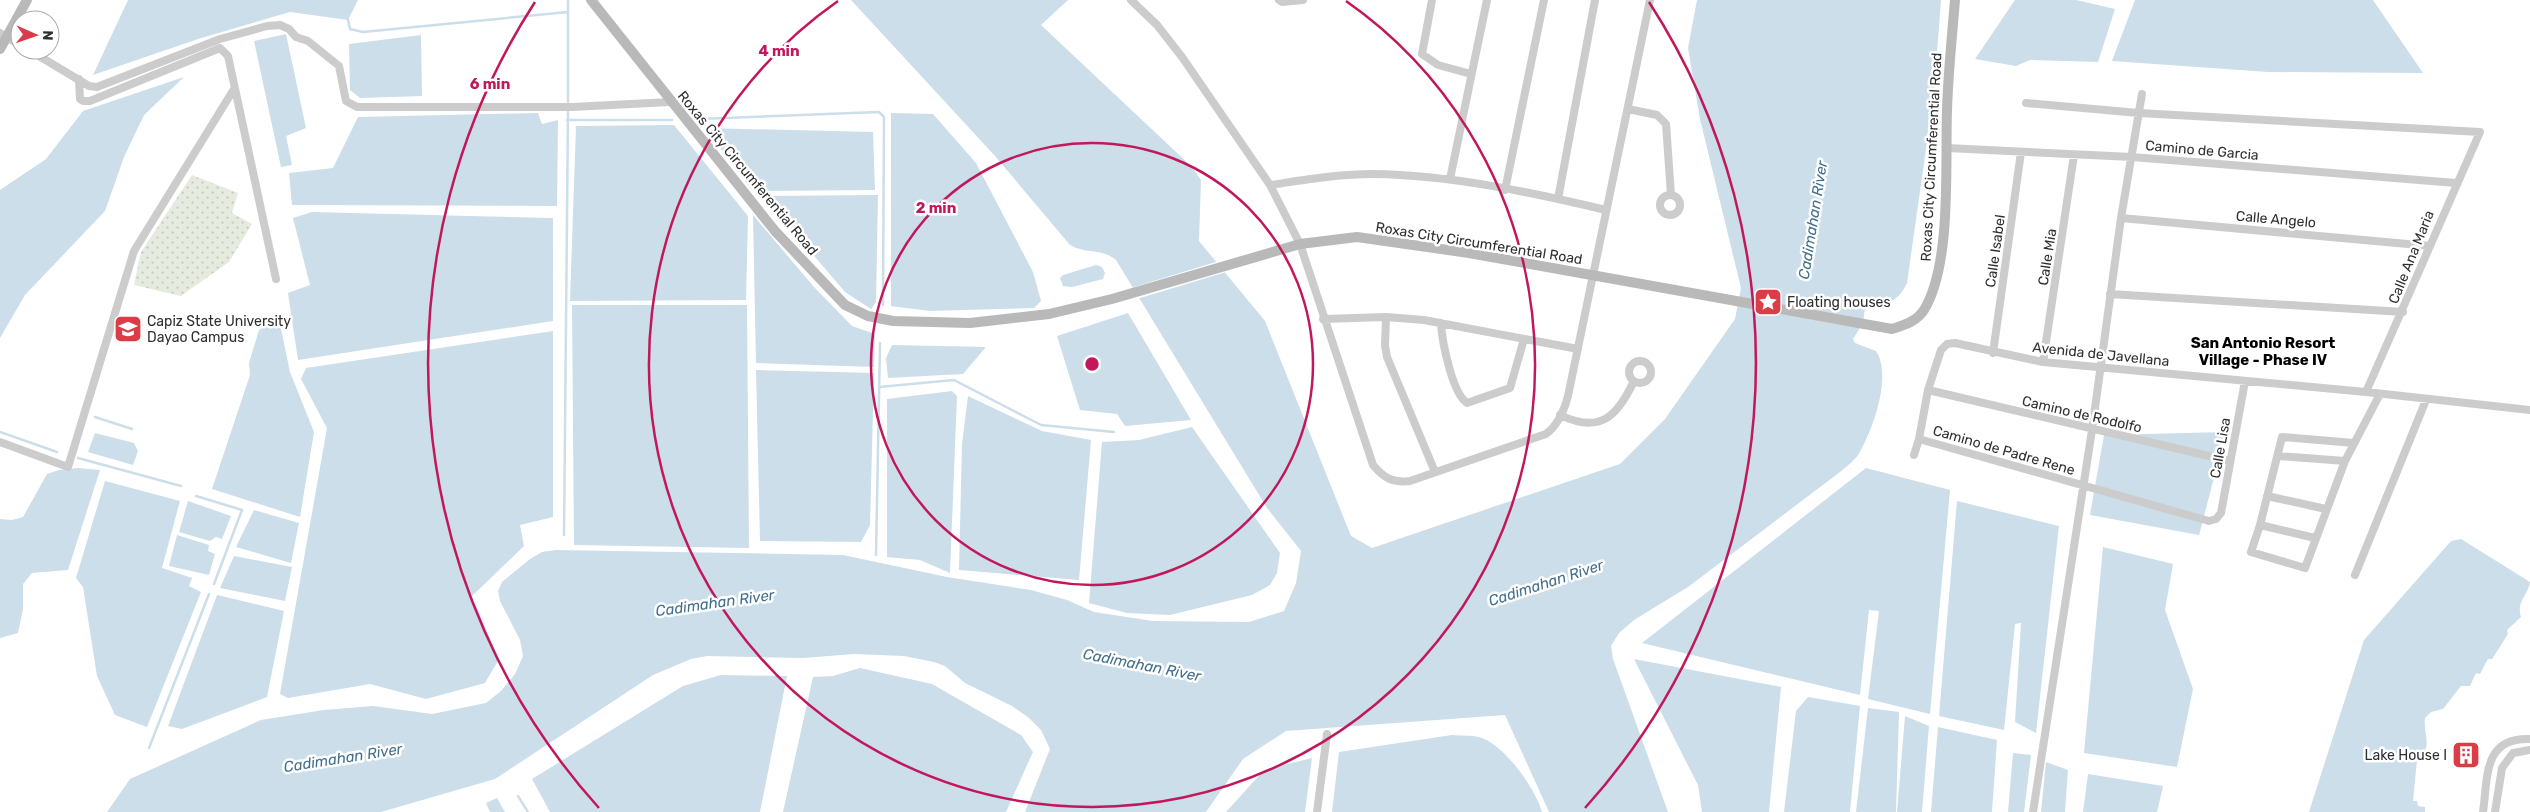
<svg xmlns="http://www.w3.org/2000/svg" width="2530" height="812" font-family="Rubik,sans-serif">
  <defs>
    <pattern id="grass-dots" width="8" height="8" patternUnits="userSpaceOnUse" patternTransform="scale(1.25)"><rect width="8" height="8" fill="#e5ebde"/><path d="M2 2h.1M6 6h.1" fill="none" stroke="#c5cabf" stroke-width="1.8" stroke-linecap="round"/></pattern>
  </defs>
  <rect width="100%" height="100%" fill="#fff"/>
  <!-- grass -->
  <path fill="url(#grass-dots)" d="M 192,175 L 238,193 L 232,213 L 252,224 L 229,262 L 181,296 L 134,285 L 141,252 Z"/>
  <!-- water -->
  <path fill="#cbdeea" d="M 128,0 L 358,0 L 348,20 L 290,12 L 198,39 L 93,75 Z
    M 851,0 L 1068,0 L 1041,25 L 1192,167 L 1201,180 L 1199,241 L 1265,321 L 1351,536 L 1372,548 L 1620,464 L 1665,419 L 1735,319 L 1741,288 L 1700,119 L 1688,48 L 1697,0 L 1941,0 L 1934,93 L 1907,283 C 1896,305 1890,300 1868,305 L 1865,308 L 1863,323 L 1853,339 L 1855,343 L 1876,351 C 1892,375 1874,426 1861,450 C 1857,459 1847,466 1840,472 L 1688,587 L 1634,620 L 1619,633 L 1611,646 L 1613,659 L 1668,812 L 1549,812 L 1505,715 L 1286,731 L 1243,759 L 1206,812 L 1025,812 L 1050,749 L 1041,730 L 1029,718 L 1012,706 L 965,683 L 945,666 L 934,662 L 904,656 L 854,654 L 803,658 L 707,656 L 691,659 L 653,675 L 495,779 L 381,812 L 107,812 L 130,779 L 261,720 L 324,710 L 373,706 L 432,714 L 486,703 L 501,691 L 515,674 L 523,656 L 520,640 L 500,601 L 498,591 L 502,582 L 530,559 L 542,552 L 556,550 L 843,555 L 947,577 L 1031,590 L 1067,600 L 1094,612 L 1153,621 L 1249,622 L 1284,611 L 1296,583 L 1301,551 L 1267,508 L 1116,260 C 1102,248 1085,254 1070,245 L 995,156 Z
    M 2015,0 L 2076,0 L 2115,9 L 2098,62 L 2030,60 L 2016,66 L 1975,59 Z
    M 2135,0 L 2373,0 L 2423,73 L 2268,72 L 2112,61 Z
    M 286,34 L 306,128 L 286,136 L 292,165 L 281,167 L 254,41 Z
    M 421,35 L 422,96 L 360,98 L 350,90 L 349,44 Z
    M 184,77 L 144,115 L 124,157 L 105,211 L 25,295 L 0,338 L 0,190 L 46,159 L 83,111 Z
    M 538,113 L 542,124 L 558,120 L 557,206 L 292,205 L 289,173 L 333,168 L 358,117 Z
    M 891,113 L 933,114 L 976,163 L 1033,272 L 1041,301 L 1034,308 L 930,311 L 891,306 Z
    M 674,125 L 748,216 L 746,300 L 570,301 L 576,126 Z
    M 705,128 L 873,132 L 875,190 L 753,191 Z
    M 878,195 L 876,302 L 871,309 L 845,292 L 763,196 Z
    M 312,212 L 553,218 L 553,321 L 298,360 L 288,293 L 310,285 L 293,218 Z
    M 753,215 L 814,287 L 852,326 L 875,334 L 874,367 L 756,363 Z
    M 1096,265 L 1102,267 L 1105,273 L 1103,279 L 1072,287 L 1063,286 L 1060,278 L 1063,275 Z
    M 572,305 L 747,305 L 749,548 L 574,545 Z
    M 1128,313 L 1191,420 L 1125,426 L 1117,414 L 1080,410 L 1057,336 Z
    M 279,319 L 290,372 L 314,432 L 300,517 L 212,489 L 250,375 L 249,363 L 259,330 Z
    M 553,331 L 553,517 L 520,525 L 524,546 L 472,596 L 499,659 L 485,683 L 426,699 L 370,684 L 288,698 L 280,694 L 327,428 L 301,379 L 306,368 Z
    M 892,345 L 986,347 L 963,374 L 888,378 L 886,358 Z
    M 756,370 L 874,373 L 870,525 L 861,542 L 760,541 Z
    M 952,391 L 957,396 L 950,573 L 920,560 L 887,557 L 887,399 Z
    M 968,396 L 1042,431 L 1091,440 L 1079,580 L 959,570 L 962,444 Z
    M 1192,427 L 1280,553 L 1277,573 L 1270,585 L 1252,595 L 1170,615 L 1127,613 L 1089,603 L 1102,442 L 1139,440 Z
    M 2226,432 L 2199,535 L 2090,515 L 2104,435 Z
    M 95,433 L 134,443 L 138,451 L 133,465 L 88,452 Z
    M 78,468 L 100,470 L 68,570 L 32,573 L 23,584 L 23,609 L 18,633 L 0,638 L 0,519 L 12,520 L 23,517 L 47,474 L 59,470 Z
    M 1866,468 L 1950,490 L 1930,714 L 1868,699 L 1879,611 L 1869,610 L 1860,695 L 1642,643 Z
    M 105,481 L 180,501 L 162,568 L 192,578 L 189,586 L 201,592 L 147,727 L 115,715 L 97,676 L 83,587 L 76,578 Z
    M 188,501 L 231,516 L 222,539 L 216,537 L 210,541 L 179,532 Z
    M 1957,501 L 2059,526 L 2036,733 L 2015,722 L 2021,623 L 2015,624 L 2004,730 L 1939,716 Z
    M 254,510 L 299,523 L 291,563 L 236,547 Z
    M 177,535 L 209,545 L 208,551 L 215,554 L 209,575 L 169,566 Z
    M 2461,539 L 2530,582 C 2528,596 2516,601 2521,617 L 2507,630 L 2508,634 L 2492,659 L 2488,659 L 2480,674 L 2476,673 L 2470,686 L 2461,686 L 2443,709 L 2431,712 L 2425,718 C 2423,736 2434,746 2417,760 L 2413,801 L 2417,801 L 2418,806 L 2425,807 L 2425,812 L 2309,812 L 2364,640 L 2451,541 Z
    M 2103,547 L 2173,564 L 2165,610 L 2193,689 L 2177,767 L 2084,753 Z
    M 234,556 L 292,567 L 285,601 L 220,588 Z
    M 217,595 L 284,611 L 267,697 L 182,729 L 168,726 Z
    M 1634,659 L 1781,687 L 1769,812 L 1702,812 L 1698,785 Z
    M 860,668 L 932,684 L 1021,735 L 1033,752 L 1006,812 L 783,812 L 813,677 L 833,676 Z
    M 721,675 L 787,676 L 760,812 L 550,812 L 532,779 L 683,686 Z
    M 1808,697 L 1860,706 L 1850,812 L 1784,812 L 1796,711 Z
    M 1868,708 L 1899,712 L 1896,812 L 1856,812 Z
    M 1905,716 L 1929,726 L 1922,812 L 1897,812 Z
    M 1938,727 L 1997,740 L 1992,812 L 1931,812 Z
    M 1452,735 C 1461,736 1471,735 1479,737 C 1503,743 1536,789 1542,812 L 1332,812 L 1339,752 Z
    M 2013,753 L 2031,755 L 2024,812 L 2008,812 Z
    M 1312,758 L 1305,812 L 1226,812 L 1264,770 Z
    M 2046,762 L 2068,770 L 2065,812 L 2041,812 Z
    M 2088,774 L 2163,786 L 2157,812 L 2083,812 Z
    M 497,798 L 505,812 L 490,812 L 486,803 Z"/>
  <!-- pier -->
  <path fill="#fff" d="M 1219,261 L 1226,272 L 1137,299 L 1131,288 Z"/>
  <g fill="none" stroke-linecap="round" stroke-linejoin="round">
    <!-- stream -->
    <path stroke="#cbdeea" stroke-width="2.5" d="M 348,20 L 350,29 L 363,32 L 568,12
      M 568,104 L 568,0
      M 699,119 L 879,112 L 884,117 L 883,305
      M 567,120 L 672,120
      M 879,387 L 954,380 L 1041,425 L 1114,432
      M 95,417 L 132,429
      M 0,432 L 57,452
      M 78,458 L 181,486
      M 196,496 L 242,510 L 214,584
      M 564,535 L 568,112
      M 876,555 L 880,343
      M 149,748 L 209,594
      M 518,796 L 528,812"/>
    <!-- street -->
    <path stroke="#ccc" stroke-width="8" d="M 1131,0 L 1157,25 L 1182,57 L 1270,185 L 1300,244 L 1373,465 C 1384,478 1392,483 1410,481 L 1546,434 C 1558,425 1564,411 1568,396 L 1650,0
      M 1279,0 L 1282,2 L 1303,0
      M 1432,0 L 1422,54 L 1438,65 L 1471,74
      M 0,33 L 20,45
      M 29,50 L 89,86 L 97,87 L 220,39 L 267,26 L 280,25 L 289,29 L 296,37 L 308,41 L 339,66 L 346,101 L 357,107 L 572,107 L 670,102
      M 79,79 L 80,99 L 83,101 L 90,101 L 220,48 L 228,56 L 276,279
      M 2026,103 L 2139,113 L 2480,132 L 2366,392
      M 1628,109 L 1657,115 L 1666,124 L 1671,195
      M 1947,148 L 2132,157 L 2456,183
      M 1450,179 L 1487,0
      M 1270,185 C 1304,180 1338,174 1373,174 C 1451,175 1530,192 1606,210
      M 1505,190 L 1544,0
      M1660 205a10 10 0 1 1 20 0a10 10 0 1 1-20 0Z
      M 1558,199 L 1595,0
      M 2121,218 L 2430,246
      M 2110,294 L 2403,312
      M 1386,317 L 1385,346 L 1387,357 L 1435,472
      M 1323,319 L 1386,317 L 1424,320 L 1578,349
      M 1441,323 C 1442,341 1452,393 1467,403 L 1510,388 L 1524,339
      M 1993,353 L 2021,152
      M1629 372a11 11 0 1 1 22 0a11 11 0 1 1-22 0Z
      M 2043,362 L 2074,155
      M 1928,390 L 2230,461
      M 1560,415 C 1600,434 1617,417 1634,381
      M 1919,439 L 2209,521 L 2216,519 L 2221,513 L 2245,381
      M 0,442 L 68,467 L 134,251 L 234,89
      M 2354,443 L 2282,437 L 2260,525 L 2251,552 L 2305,568 L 2345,461 L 2380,394
      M 1914,455 L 1919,439 L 1928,390 L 1941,350 L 1947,344 L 1955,343 L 2043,362 L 2366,392 L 2530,410
      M 2279,456 L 2345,461
      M 2267,496 L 2326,509
      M 2260,525 L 2315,538
      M 2355,575 L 2426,400
      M 1317,812 L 1327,734
      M 2033,812 L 2092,430 L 2121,218 L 2142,94
      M 2483,812 C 2488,777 2483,737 2530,739
      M 2495,812 L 2502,768 L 2513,753 L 2530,750"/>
    <!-- secondary -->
    <path stroke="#b9b9b9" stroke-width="10" d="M 591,0 L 775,231 L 845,305 L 868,316 L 893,321 L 970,323 L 1049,314 L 1112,299 L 1300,244 L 1357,237 L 1469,253 L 1892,329 C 1904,325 1916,322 1924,310 C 1952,264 1945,165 1947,111 C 1948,74 1952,37 1955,0
      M 0,49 L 27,0"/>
  </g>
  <!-- distance rings -->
  <g fill="none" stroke="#c2185b" stroke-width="2.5">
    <circle cx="1092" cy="364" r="221"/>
    <path d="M1346 1A443 443 0 1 1 838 1"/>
    <path d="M599 808A664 664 0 0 1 535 2M1649 2A664 664 0 0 1 1585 808"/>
  </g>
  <!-- icons -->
  <defs>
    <symbol id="sight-square" viewBox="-11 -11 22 22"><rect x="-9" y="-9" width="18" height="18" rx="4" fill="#da3d47" stroke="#fff"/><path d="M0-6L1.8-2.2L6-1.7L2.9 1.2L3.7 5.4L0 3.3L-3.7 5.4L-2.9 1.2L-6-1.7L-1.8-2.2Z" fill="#fff"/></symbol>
    <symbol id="university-square" viewBox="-11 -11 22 22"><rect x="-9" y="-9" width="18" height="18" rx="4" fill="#da3d47" stroke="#fff"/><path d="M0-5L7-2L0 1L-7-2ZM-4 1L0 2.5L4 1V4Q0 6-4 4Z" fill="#fff"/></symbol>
    <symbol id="building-square" viewBox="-11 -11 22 22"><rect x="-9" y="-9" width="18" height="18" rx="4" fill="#da3d47" stroke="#fff"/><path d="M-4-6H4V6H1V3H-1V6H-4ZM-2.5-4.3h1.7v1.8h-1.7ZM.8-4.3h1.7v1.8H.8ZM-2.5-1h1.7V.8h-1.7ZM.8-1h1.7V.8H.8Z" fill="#fff"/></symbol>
  </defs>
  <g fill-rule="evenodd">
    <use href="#sight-square" x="1752" y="286" width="32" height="32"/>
    <use href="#university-square" x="112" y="313" width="32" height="32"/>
    <use href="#building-square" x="2450" y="739" width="32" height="32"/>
  </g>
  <g text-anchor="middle" stroke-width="5" stroke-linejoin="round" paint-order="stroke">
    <!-- street labels -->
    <g font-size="14" fill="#2f2f2f" stroke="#fff">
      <text transform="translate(2202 150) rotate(5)" y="5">Camino de Garcia</text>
      <text transform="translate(1931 157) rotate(-87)" y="5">Roxas City Circumferential Road</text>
      <text transform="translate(748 173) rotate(50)" y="5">Roxas City Circumferential Road</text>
      <text transform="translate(2276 219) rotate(5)" y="5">Calle Angelo</text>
      <text transform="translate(1479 243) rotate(9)" y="5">Roxas City Circumferential Road</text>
      <text transform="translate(1995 251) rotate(-82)" y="5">Calle Isabel</text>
      <text transform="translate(2047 257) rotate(-81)" y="5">Calle Mia</text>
      <text transform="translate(2411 257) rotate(-68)" y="5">Calle Ana Maria</text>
      <text transform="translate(2101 354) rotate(6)" y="5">Avenida de Javellana</text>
      <text transform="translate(2082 414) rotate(13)" y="5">Camino de Rodolfo</text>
      <text transform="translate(2220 448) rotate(-80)" y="5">Calle Lisa</text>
      <text transform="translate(2004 450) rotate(16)" y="5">Camino de Padre Rene</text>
    </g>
    <!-- poi labels -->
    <g font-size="14" fill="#2f2f2f" stroke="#fff" text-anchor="start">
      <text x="1787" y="307">Floating houses</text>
      <text x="147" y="326">Capiz State University<tspan x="147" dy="16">Dayao Campus</tspan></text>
      <text x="2447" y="760" text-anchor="end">Lake House I</text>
    </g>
    <!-- water labels -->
    <g font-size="15" font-style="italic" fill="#426f8c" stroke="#fff">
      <text transform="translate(1813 220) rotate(-81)" y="5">Cadimahan River</text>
      <text transform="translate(1546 583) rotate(-18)" y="5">Cadimahan River</text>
      <text transform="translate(715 603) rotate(-8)" y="5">Cadimahan River</text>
      <text transform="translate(1142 665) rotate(11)" y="5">Cadimahan River</text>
      <text transform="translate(343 758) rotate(-9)" y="5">Cadimahan River</text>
    </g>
    <!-- neighbourhood labels -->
    <g font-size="15" font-weight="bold" fill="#000" stroke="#fff">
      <text x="2263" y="348">San Antonio Resort<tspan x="2263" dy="17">Village - Phase IV</tspan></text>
    </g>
  </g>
  <circle cx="1092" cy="364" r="8" fill="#c2185b" stroke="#fff" stroke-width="2.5"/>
  <g font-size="15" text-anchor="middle" font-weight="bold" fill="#c2185b" stroke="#fff" stroke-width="5" stroke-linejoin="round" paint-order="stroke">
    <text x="779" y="56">4 min</text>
    <text x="490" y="89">6 min</text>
    <text x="936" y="213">2 min</text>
  </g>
  <!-- north arrow -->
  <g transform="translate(35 35) rotate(92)"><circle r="24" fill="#ffffff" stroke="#acacac"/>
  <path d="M0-4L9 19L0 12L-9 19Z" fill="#da3d47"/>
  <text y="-8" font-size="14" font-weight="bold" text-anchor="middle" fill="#2f2f2f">N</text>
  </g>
</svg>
